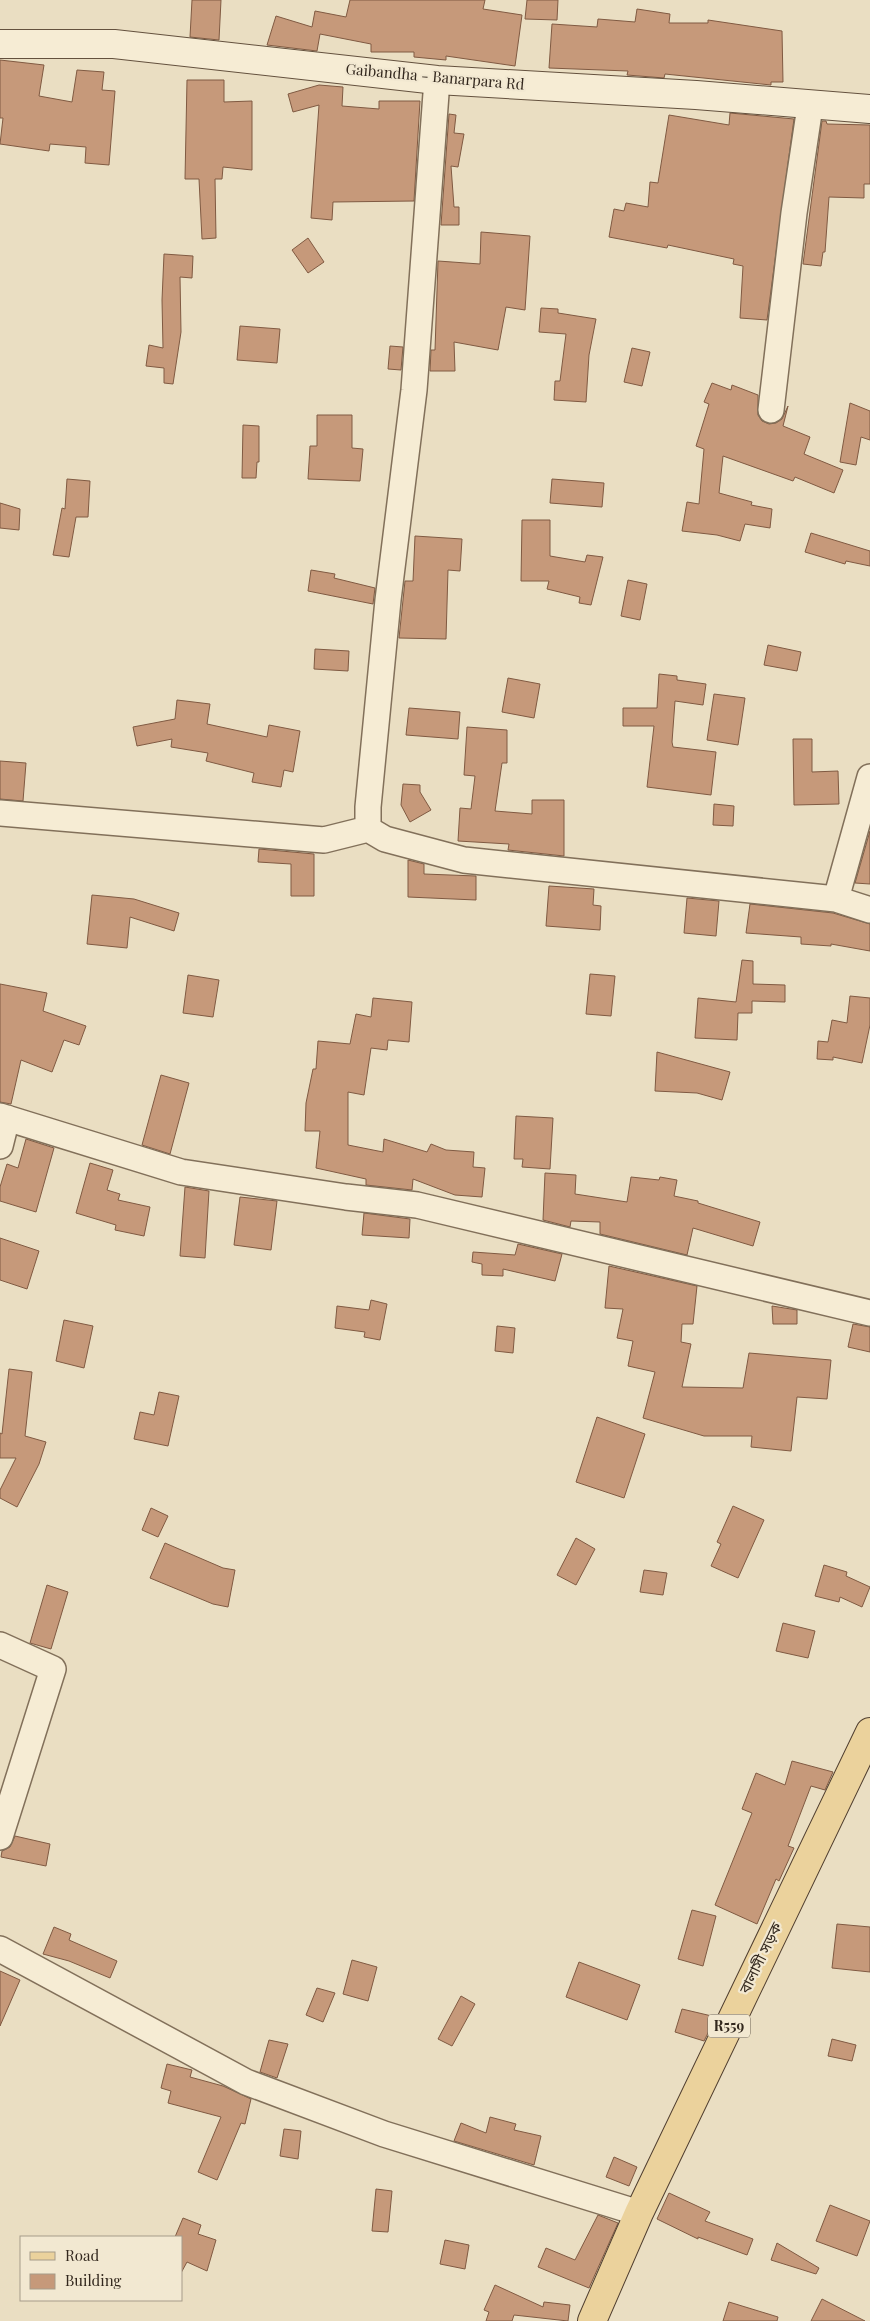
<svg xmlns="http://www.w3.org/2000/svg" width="870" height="2321" font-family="'Playfair Display','Noto Sans Bengali',serif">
  <rect width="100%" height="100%" fill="#eadec2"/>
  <!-- building -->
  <path fill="#c6997a" stroke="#805a42" d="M 192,0 L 221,0 L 219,40 L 190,37 Z
    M 350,0 L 485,0 L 483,9 L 522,15 L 515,66 L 446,56 L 446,60 L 414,57 L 414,52 L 371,52 L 371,44 L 320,34 L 317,51 L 267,45 L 276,16 L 312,27 L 315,11 L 346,17 Z
    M 527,0 L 558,0 L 557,20 L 525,19 Z
    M 637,9 L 670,14 L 669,23 L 708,23 L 708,20 L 782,31 L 783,82 L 771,82 L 771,85 L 665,74 L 664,78 L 627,75 L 628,71 L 549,68 L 552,24 L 597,27 L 598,19 L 635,22 Z
    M 0,60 L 44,65 L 39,96 L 72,102 L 77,70 L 104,72 L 102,90 L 115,91 L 109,165 L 85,163 L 86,147 L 50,144 L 49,151 L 0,144 L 3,118 L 0,118 Z
    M 187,80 L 224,80 L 224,102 L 252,101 L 252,170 L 223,167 L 222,179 L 215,179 L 216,238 L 202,239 L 199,179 L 185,179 Z
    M 319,85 L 343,87 L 342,106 L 379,109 L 379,101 L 420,101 L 414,201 L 333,202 L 332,220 L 311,218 L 319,105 L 293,112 L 288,94 Z
    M 730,113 L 794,119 L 767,320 L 740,318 L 743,266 L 733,264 L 734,259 L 668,245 L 667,248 L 609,237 L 614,209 L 624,211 L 626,203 L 648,207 L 650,182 L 658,183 L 669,115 L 729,125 Z
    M 449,114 L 456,115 L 454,133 L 464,134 L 458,167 L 451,166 L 454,207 L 459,207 L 459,225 L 441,225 Z
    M 822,121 L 826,121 L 827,124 L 870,125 L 870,184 L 864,184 L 864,198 L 829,197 L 825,252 L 823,252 L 821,266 L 803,264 Z
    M 481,232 L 530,236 L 525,310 L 506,307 L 498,350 L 454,342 L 455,371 L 430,371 L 431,350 L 435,350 L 438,261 L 480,264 Z
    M 308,238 L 324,262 L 308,273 L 292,250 Z
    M 164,254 L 193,256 L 192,278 L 180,277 L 181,332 L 173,384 L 164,383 L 164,368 L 146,366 L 149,345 L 163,348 L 162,300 Z
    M 541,308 L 558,309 L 558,313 L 596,319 L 589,355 L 586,402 L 554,400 L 555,381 L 560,381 L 566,334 L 539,332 Z
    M 240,326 L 280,329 L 277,363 L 237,360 Z
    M 390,346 L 403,347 L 401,370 L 388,369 Z
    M 632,348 L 650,352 L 642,386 L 624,382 Z
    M 712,383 L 731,390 L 732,385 L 758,395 L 758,415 L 762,421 L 769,424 L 776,423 L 782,419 L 788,406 L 783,426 L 810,437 L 804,454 L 843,470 L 834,493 L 795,477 L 793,481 L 723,456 L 719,493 L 752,502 L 751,505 L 772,509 L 770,528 L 745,524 L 740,541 L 717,535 L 682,531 L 687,502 L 699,504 L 704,449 L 696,446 L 709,404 L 704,402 Z
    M 850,403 L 870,411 L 870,440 L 861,437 L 856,465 L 840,462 Z
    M 317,415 L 352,415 L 352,448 L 363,449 L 360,481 L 308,479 L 310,446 L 317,446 Z
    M 243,425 L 259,426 L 259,462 L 257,462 L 256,478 L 242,478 Z
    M 67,479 L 90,481 L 88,517 L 76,517 L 69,557 L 53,555 L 62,508 L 65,509 Z
    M 552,479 L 604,483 L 602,507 L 550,503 Z
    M 0,503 L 20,509 L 19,530 L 0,528 Z
    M 522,520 L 550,520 L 550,556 L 585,562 L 587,555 L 603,557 L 591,605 L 579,603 L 580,597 L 547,589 L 549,581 L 521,581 Z
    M 811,533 L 870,551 L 870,566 L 846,561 L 845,564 L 805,552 Z
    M 415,536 L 462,539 L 460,571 L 448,570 L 446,639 L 399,638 L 405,581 L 413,581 Z
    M 311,570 L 335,574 L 334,578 L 375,588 L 373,604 L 308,591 Z
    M 628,580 L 647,584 L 640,620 L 621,616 Z
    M 768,645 L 801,652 L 797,671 L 764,665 Z
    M 315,649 L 349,651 L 348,671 L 314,669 Z
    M 659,674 L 677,676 L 677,680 L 706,684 L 703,705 L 675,701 L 672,742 L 673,747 L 716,752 L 711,795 L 647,787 L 654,726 L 623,726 L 623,708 L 657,708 Z
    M 508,678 L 540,684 L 534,718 L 502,712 Z
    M 714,694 L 745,698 L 738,745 L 707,740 Z
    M 177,700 L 210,704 L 207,724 L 267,737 L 269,725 L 300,731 L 293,772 L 284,770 L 281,787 L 252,782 L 254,773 L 206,761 L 208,753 L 171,747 L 172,739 L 137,746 L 133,727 L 175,719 Z
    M 409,708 L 460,712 L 458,739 L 406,735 Z
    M 467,727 L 507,730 L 507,763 L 502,763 L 495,811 L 532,814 L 532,800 L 564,800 L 564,856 L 508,850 L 509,844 L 458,841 L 460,808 L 471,809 L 475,776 L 464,775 Z
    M 793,739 L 812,739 L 812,772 L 838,771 L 839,804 L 794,805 Z
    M 0,761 L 26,763 L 23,801 L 0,799 Z
    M 403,784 L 420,785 L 420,792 L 431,810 L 410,822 L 401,805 Z
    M 714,804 L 734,806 L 733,826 L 713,825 Z
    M 870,831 L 870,884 L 855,883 Z
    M 259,849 L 314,854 L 314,896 L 291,896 L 291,864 L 258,862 Z
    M 408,860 L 424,864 L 424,874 L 476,876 L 476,900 L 408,897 Z
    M 549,886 L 594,889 L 593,905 L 601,906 L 600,930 L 546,926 Z
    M 92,895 L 134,899 L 179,913 L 174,931 L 130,917 L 127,948 L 87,944 Z
    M 687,898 L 719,901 L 716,936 L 684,933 Z
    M 750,904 L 833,913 L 870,924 L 870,951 L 831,944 L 831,946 L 801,944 L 801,937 L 746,933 Z
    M 742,960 L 753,961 L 753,984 L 785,985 L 785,1002 L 752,1001 L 752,1013 L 738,1013 L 737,1040 L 695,1038 L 698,998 L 736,1002 Z
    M 590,974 L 615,976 L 611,1016 L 586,1014 Z
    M 188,975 L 219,980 L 213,1017 L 183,1013 Z
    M 0,984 L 47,993 L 43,1011 L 86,1026 L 79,1045 L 64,1040 L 52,1072 L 21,1060 L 11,1104 L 0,1102 Z
    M 850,996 L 870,998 L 870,1025 L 862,1063 L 833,1057 L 833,1060 L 817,1059 L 818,1041 L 828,1042 L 832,1020 L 847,1023 Z
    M 373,998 L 412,1002 L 409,1042 L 388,1040 L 387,1050 L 371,1048 L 364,1095 L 348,1092 L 348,1145 L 383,1152 L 384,1139 L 427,1152 L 431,1144 L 446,1150 L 474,1152 L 473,1167 L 485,1168 L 482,1197 L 455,1195 L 413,1179 L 412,1190 L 366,1185 L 366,1179 L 316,1168 L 320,1131 L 305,1131 L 306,1103 L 313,1069 L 316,1069 L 318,1041 L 350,1044 L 356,1014 L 371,1017 Z
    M 657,1052 L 730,1072 L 722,1100 L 697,1093 L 655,1091 Z
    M 161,1075 L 189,1083 L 170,1154 L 142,1145 Z
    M 516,1116 L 553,1118 L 550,1169 L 522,1167 L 523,1159 L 514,1159 Z
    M 26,1139 L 54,1148 L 36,1212 L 0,1201 L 0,1187 L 7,1164 L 18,1168 Z
    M 90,1163 L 113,1170 L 107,1190 L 120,1194 L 118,1200 L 150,1207 L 144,1236 L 115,1230 L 116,1225 L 76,1213 Z
    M 545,1173 L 576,1175 L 575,1194 L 627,1202 L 631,1177 L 659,1180 L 660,1177 L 677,1180 L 674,1196 L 698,1201 L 698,1203 L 760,1222 L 753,1246 L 693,1228 L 687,1255 L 600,1234 L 600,1222 L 571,1221 L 570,1227 L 543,1220 Z
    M 185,1187 L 209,1191 L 205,1258 L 180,1256 Z
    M 240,1197 L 277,1201 L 271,1250 L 234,1245 Z
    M 364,1213 L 410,1219 L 409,1238 L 362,1235 Z
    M 0,1238 L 39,1251 L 27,1289 L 0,1280 Z
    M 518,1244 L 562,1254 L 555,1281 L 503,1269 L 503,1276 L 482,1275 L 482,1264 L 472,1262 L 473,1252 L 515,1255 Z
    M 609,1266 L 697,1286 L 693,1324 L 682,1324 L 681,1342 L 691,1344 L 682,1387 L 743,1388 L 749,1353 L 831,1360 L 827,1399 L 797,1397 L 791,1451 L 751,1447 L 752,1436 L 704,1436 L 643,1418 L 655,1372 L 628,1366 L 633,1341 L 617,1338 L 623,1309 L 605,1308 Z
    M 371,1300 L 387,1304 L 380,1340 L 364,1337 L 365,1332 L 335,1328 L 337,1306 L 369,1310 Z
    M 772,1306 L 797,1310 L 797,1324 L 773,1324 Z
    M 64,1320 L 93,1326 L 84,1368 L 56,1361 Z
    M 853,1324 L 870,1327 L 870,1352 L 848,1347 Z
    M 497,1326 L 515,1328 L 513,1353 L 495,1351 Z
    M 9,1369 L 32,1372 L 25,1436 L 46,1442 L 39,1464 L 17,1507 L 0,1498 L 0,1490 L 16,1458 L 0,1458 L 0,1433 L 2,1434 Z
    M 159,1392 L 179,1396 L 168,1446 L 134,1439 L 140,1412 L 154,1415 Z
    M 597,1417 L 645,1434 L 624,1498 L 576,1482 Z
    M 733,1506 L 764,1520 L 738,1578 L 711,1566 L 721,1544 L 717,1542 Z
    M 151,1508 L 168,1516 L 158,1537 L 142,1530 Z
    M 576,1538 L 595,1549 L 576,1585 L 557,1575 Z
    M 165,1543 L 223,1568 L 235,1570 L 228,1607 L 213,1604 L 150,1578 Z
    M 824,1565 L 847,1572 L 846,1576 L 870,1587 L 862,1607 L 840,1597 L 839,1602 L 815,1596 Z
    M 644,1570 L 667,1573 L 663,1595 L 640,1592 Z
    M 47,1585 L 68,1592 L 51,1649 L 30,1643 Z
    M 783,1623 L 815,1631 L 808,1658 L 776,1651 Z
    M 792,1761 L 833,1772 L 825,1790 L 811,1786 L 788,1846 L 794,1848 L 779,1881 L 776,1879 L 757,1924 L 715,1905 L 752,1813 L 742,1809 L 756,1773 L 785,1785 Z
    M 15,1836 L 50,1844 L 46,1866 L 1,1857 L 2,1851 L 10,1847 Z
    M 692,1910 L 716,1916 L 703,1966 L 678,1959 Z
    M 837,1924 L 870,1927 L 870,1972 L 832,1968 Z
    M 54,1927 L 71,1934 L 69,1940 L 117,1961 L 110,1978 L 69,1961 L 43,1954 Z
    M 352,1960 L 377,1967 L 368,2001 L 343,1994 Z
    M 579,1962 L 640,1985 L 627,2020 L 566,1997 Z
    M 0,1971 L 20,1980 L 0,2026 Z
    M 317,1988 L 335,1993 L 323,2022 L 306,2015 Z
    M 461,1996 L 475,2004 L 452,2046 L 438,2039 Z
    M 682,2009 L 716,2017 L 704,2041 L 675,2032 Z
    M 832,2039 L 856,2045 L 852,2061 L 828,2056 Z
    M 269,2040 L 288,2044 L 277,2078 L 260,2072 Z
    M 167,2064 L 192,2070 L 190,2077 L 223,2086 L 251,2099 L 245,2124 L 241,2123 L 217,2180 L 198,2172 L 221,2117 L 168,2103 L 171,2091 L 161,2088 Z
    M 490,2117 L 516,2124 L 514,2130 L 541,2136 L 534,2165 L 454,2141 L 461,2123 L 486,2133 Z
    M 284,2129 L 301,2131 L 298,2159 L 280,2156 Z
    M 614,2157 L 637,2167 L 629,2186 L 606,2177 Z
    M 376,2189 L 392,2191 L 388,2232 L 372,2231 Z
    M 669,2193 L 710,2212 L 705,2221 L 753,2239 L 747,2255 L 698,2237 L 698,2239 L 657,2219 Z
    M 830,2205 L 870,2221 L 857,2256 L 816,2241 Z
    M 598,2215 L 618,2223 L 589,2288 L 538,2267 L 546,2248 L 575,2260 Z
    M 183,2218 L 201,2225 L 198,2234 L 216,2240 L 207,2271 L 187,2262 L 181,2273 L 181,2237 L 175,2237 Z
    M 445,2240 L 469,2245 L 465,2269 L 440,2264 Z
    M 777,2243 L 819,2268 L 816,2274 L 771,2260 Z
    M 495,2285 L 543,2307 L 544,2302 L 570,2305 L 568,2321 L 514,2315 L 512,2321 L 486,2321 L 489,2312 L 484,2310 Z
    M 822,2299 L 865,2321 L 811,2321 Z
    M 729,2302 L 778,2317 L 777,2321 L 723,2321 Z"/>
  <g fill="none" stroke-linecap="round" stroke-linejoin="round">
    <defs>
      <path id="minor" d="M 771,410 L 794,213 L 809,113 L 818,105
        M 0,813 L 324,840 L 368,829 L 385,839 L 464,860 L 836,899 L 870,910
        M 368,829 L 368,807 L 388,600 L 414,390 L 437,80
        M 836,899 L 870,777
        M 0,1116 L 181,1172 L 346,1197 L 417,1205 L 870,1313
        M 0,1146 L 7,1118
        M 0,1645 L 53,1669 L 0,1837
        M 0,1949 L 246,2082 L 384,2134 L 639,2213"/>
      <path id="secondary" d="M 0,44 L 114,44 L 437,80 L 696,95 L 870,109"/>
      <path id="primary" d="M 592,2321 L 639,2213 L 870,1732"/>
    </defs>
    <!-- minor casing -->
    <use href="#minor" stroke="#82705a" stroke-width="28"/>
    <!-- secondary casing -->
    <use href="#secondary" stroke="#64513e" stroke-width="30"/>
    <!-- primary casing -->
    <use href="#primary" stroke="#503e2f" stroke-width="30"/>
    <!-- minor -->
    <use href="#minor" stroke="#f6ecd4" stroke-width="25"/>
    <!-- secondary -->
    <use href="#secondary" stroke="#f6ecd4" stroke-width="28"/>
    <!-- primary -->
    <use href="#primary" stroke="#ebd29c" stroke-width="28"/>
  </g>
  <g text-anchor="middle" stroke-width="4.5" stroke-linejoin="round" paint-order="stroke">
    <!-- shield labels -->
    <rect fill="#f2e8d1" stroke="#6c6254" stroke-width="1" x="708" y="2014.5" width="42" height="23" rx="4"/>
    <g font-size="14" font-weight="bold" fill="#33281e">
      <text x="729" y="2031">R559</text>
    </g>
    <!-- street labels -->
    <g font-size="15" fill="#33281e" stroke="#f2e8d1">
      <text transform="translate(435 77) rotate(5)" y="5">Gaibandha - Banarpara Rd</text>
      <text transform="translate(761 1958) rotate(-64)" y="5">বালাসী সড়ক</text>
    </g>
  </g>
  <!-- legend -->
  <rect x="20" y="2236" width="162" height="65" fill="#f2e8d1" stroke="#a69b89"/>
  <rect x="30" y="2252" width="25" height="8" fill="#ebd29c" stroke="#a69b89"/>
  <text x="65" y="2261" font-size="15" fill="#33281e">Road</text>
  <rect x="30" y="2274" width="25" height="15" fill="#c6997a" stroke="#a69b89"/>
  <text x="65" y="2286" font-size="15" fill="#33281e">Building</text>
</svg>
